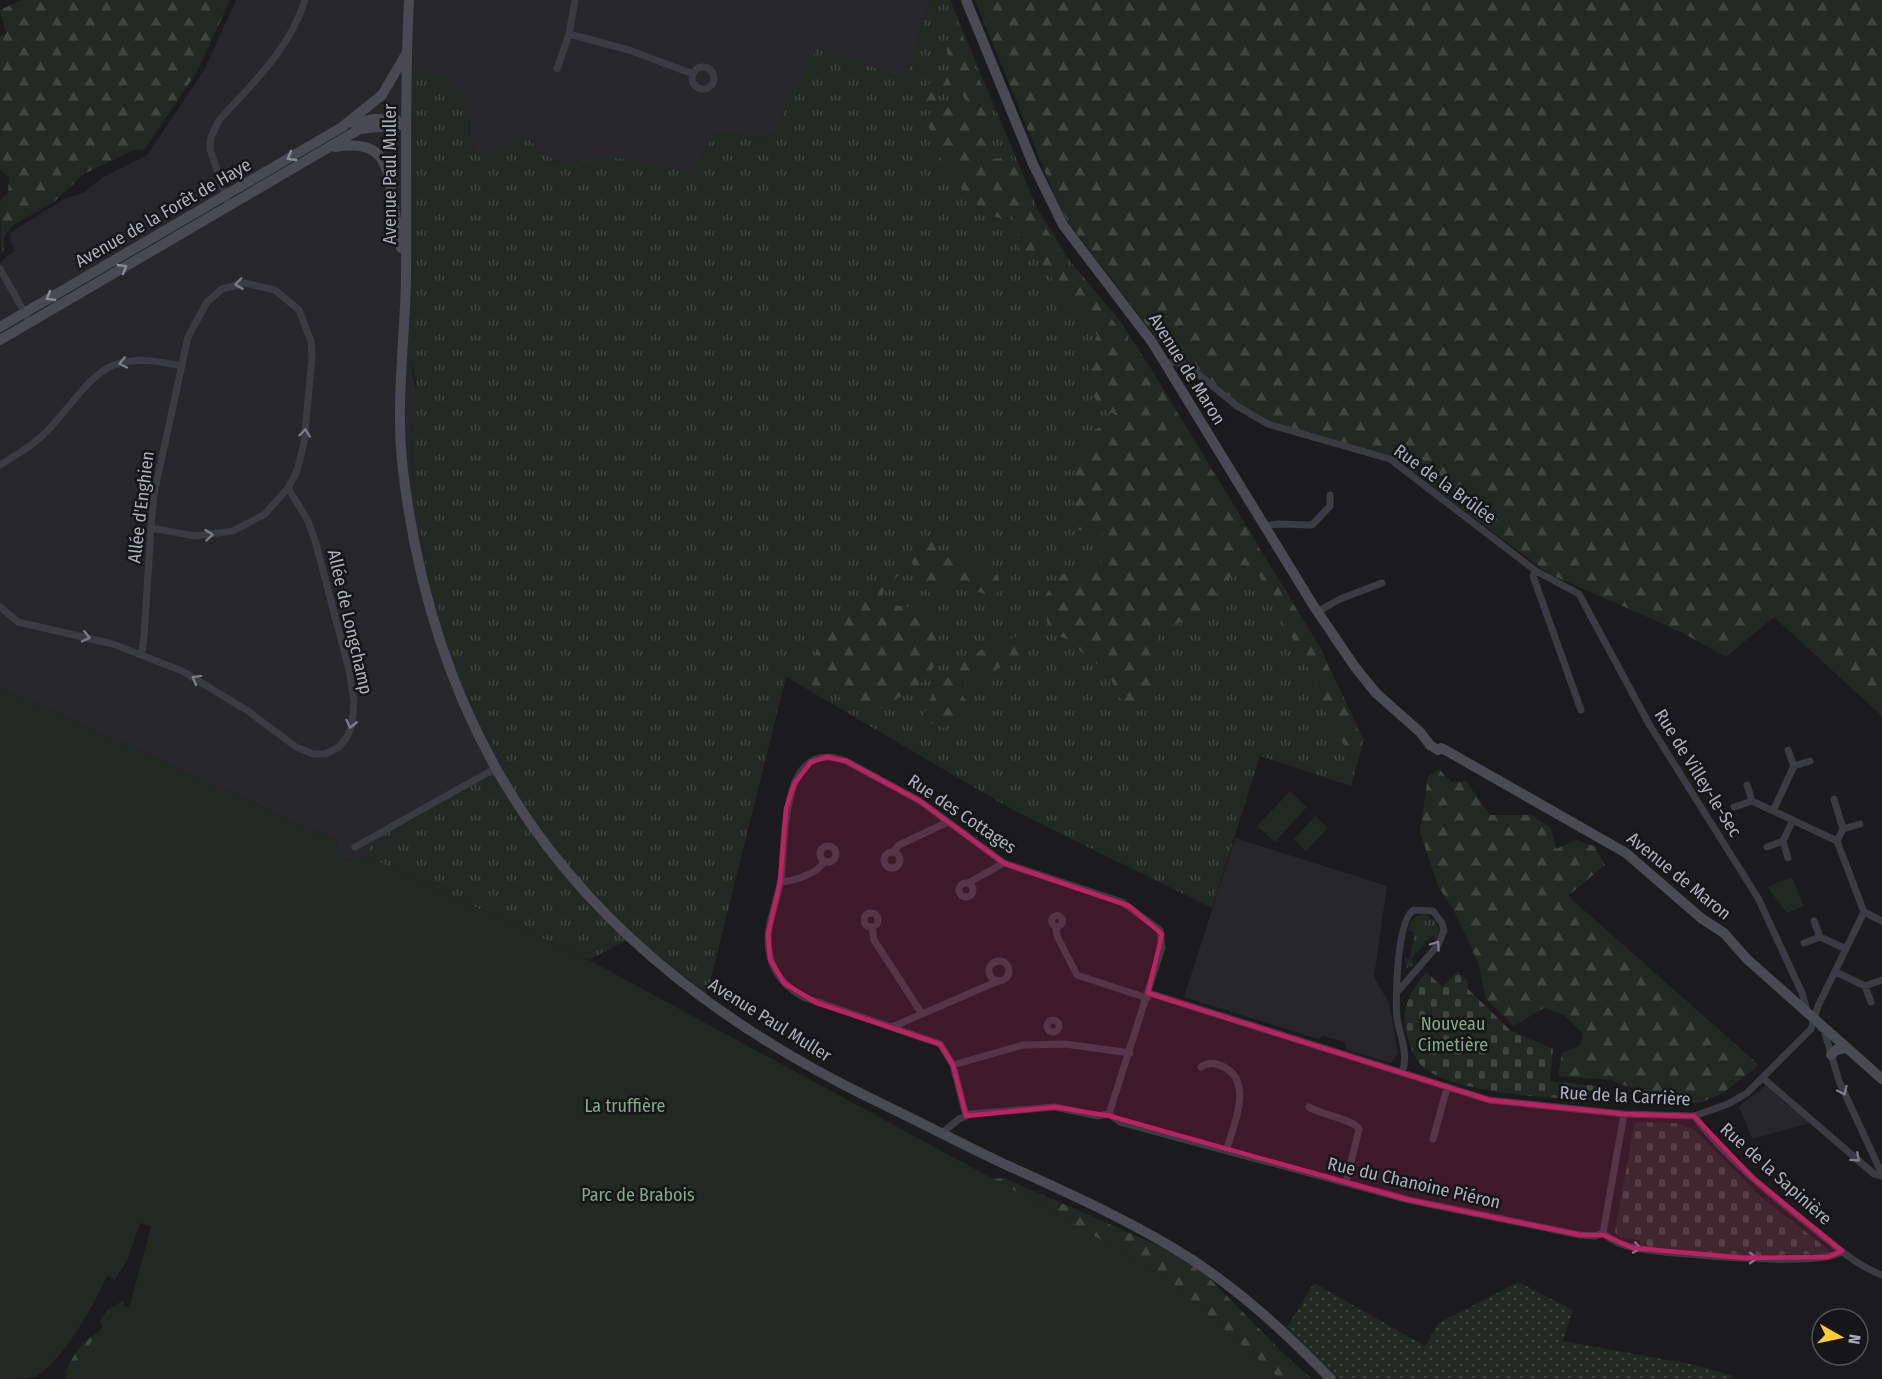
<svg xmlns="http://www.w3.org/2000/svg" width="1882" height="1379" font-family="'Fira Sans Condensed',sans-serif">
  <defs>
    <pattern id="grass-tufts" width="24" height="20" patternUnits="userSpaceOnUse" patternTransform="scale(1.5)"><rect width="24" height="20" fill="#202922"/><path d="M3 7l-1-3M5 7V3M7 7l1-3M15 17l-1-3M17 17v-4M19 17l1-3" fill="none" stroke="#3e4640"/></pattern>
    <pattern id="forest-firs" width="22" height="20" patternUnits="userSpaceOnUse" patternTransform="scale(1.5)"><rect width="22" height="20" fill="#202922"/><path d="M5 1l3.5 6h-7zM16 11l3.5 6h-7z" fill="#3e4640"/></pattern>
    <pattern id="cemetery-stones" width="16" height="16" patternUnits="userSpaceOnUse" patternTransform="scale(1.5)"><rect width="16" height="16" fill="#202922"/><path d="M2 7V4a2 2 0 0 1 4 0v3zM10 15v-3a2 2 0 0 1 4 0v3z" fill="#3e4640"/></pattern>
    <pattern id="garden-dots" width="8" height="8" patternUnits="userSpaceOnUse" patternTransform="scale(1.5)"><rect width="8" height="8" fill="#202922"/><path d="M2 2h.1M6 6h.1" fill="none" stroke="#3e4640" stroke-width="1.8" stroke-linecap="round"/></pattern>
  </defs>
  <rect width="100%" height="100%" fill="#1b1a1d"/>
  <!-- built -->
  <path fill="#27262a" d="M 236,0 L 931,0 L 905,79 L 787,101 L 778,131 L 762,138 L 715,132 L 693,174 L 614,158 L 564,163 L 544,156 L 525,135 L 480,157 L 469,139 L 470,120 L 412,277 L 411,360 L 416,392 L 411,434 L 412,471 L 426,570 L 482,731 L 492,742 L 505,767 L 369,841 L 368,857 L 344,860 L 338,852 L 337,841 L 0,687 L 0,262 L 15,250 L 10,240 L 11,232 L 66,198 L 83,193 L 103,177 L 147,155 L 204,70 Z
    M 1235,838 L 1387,886 L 1374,977 L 1389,1003 L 1398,1053 L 1391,1063 L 1347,1050 L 1344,1042 L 1335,1039 L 1323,1036 L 1318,1039 L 1184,997 Z
    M 1765,1086 L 1767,1086 L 1785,1103 L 1814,1122 L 1752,1139 L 1739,1106 Z"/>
  <!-- grass -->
  <path fill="url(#grass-tufts)" d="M 931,0 L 950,0 L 1037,208 L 1070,261 L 1121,322 L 1153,372 L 1320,647 L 1364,740 L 1351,786 L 1260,756 L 1212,908 L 1013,810 L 786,677 L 707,995 L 634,936 L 589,960 L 368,857 L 369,841 L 505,767 L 492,742 L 482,731 L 455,665 L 426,570 L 412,471 L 411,434 L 416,382 L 411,360 L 410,335 L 415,72 L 442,76 L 463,93 L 468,103 L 469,139 L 480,157 L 525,135 C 568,181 565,155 616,158 C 642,160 668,168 693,174 L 715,132 L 762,138 L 778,131 L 787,101 L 818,47 L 905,79 Z
    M 1424,914 L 1436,921 L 1439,931 L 1435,940 L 1433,935 L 1411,959 L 1413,965 L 1406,968 L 1405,957 L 1410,959 L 1414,933 L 1408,930 C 1410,921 1414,915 1424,914 Z"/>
  <!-- forest -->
  <path fill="url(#forest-firs)" d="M 21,0 L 230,0 L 198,70 L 145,149 L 134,150 L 84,174 L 54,202 L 12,226 L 4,237 L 4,251 L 1,254 L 0,199 L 8,194 L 9,177 L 0,170 L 0,36 L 6,33 L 0,10 Z
    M 975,0 L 1882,0 L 1882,716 L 1774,617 L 1726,657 L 1679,631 L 1549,574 L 1393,457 L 1270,422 L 1245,409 L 1185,362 L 1171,357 L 1068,222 L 1054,194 Z
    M 958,24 L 994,117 C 988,131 994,144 992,159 L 1011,157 L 1035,211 L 1071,268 L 1145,361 L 1320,648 L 1362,740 L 1358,748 L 1347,750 L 1327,716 L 1311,673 L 1255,568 L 1230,577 L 1202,613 L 1159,631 L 1152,703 L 1132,710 L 1117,695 L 1107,668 L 1093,662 L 1067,639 L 1048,632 L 1045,596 L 1060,574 L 1094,573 L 1111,547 L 1100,532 L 1077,530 L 1074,526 L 1074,475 L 1094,430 L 1120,417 C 1113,413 1104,410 1099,404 C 1083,386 1089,355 1097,335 L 1065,299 L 1037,255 L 1026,259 C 1017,248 1015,241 1020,228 L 1011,212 L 1002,219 C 989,215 970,203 963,191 C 954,176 950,162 933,154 L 929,145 L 933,134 L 923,119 L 950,99 L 963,111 L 970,109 L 953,77 L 946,47 L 952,44 L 948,35 Z
    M 945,73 L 951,85 L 947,92 L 940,90 L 936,102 L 922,108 C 919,92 930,78 945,73 Z
    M 934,540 L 937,552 C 957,547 970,561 983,575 L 998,575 L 1000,588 L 996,595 C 974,598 960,572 938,586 L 937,594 L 928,591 L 926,586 L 917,581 L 919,566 L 914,567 L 908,557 L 922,545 Z
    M 893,570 L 899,575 L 884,589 L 880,604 C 894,603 905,609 919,606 L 921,613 L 928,616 L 937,641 L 930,649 L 934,667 L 914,691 L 885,704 L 878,712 C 861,714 843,704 833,689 L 828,694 L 811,684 L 812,668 L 821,633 Z
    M 1021,635 L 1030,646 L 1021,661 L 1009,661 L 992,673 L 967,679 L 962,695 L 977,715 L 942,728 L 922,719 L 934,690 L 957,659 Z
    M 1439,769 L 1451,782 L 1466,781 L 1490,815 L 1531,815 L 1551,828 L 1556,849 L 1576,840 L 1594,846 L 1605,865 L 1568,896 L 1759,1065 L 1724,1092 L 1702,1102 L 1674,1105 L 1611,1080 L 1558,1076 L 1562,1053 L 1580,1045 L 1583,1034 L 1564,1015 L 1544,1008 L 1514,1026 L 1486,999 L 1478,962 L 1454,911 L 1438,886 L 1420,832 L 1428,776 Z
    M 1004,1178 L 1173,1252 L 1209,1278 L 1283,1353 L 1312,1379 L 1164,1379 L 981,1180 Z
    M 124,1300 L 123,1318 L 71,1377 L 65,1372 C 74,1353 84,1339 103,1329 L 100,1321 L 107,1310 Z"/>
  <!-- cemetery -->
  <path fill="url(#cemetery-stones)" d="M 1426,972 L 1443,987 L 1457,972 L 1468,981 L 1467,988 L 1510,1030 L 1553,1049 L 1550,1081 L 1597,1086 L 1595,1101 C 1550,1097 1465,1095 1427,1070 C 1416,1063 1412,1051 1408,1039 C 1399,1011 1409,993 1426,972 Z
    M 1638,1122 L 1676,1123 L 1693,1129 L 1762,1198 L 1829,1250 L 1826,1254 L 1740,1256 L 1640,1247 L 1640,1240 L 1619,1237 L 1615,1232 L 1634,1125 Z"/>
  <!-- park -->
  <path fill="#202922" d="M 0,687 L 337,841 L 338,851 L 343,851 L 344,860 L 368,857 L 593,962 L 1045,1207 L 1169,1280 L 1280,1379 L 64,1379 L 120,1303 L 129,1308 L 151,1226 L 140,1223 L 127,1261 L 115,1279 L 107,1276 C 95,1304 61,1365 33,1378 C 24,1379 10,1379 0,1379 Z
    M 1290,791 L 1307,807 L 1275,842 L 1257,826 Z
    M 1315,816 L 1328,828 L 1306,851 L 1294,839 Z
    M 1792,877 L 1804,906 L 1787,913 L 1767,887 Z"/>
  <!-- garden -->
  <path fill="url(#garden-dots)" d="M 1518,1282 L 1573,1310 L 1563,1341 L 1696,1365 L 1733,1376 L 1732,1379 L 1339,1379 L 1287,1327 L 1314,1283 L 1425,1346 L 1439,1323 Z"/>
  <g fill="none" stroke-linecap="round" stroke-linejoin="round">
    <!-- street -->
    <path stroke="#3b3b43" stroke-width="7" d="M 569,34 L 629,50 L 693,74
      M692 78a11 11 0 1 1 22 0a11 11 0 1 1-22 0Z
      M 557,69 L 569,34 L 575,0
      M 229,207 L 210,149 L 211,137 L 219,120 C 254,82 289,50 305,0
      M 0,269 L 30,322
      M 1166,364 L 1175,362 L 1188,366 L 1237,406 L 1268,424 L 1390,459 L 1536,571 L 1579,594 L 1649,724 L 1758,898 L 1802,993 L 1807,1011
      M 0,465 C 18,454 37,443 51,427 C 97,375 103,348 181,366
      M 1265,526 L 1278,524 L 1312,525 L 1330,506 L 1330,495
      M 1536,571 L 1533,576 L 1581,710
      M 0,607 L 18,622 L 113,644 L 182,671 L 248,711 L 296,747 L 313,754 L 325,754 L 339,747 L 347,737 L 352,725 L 354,701 L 349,670 L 315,540 L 307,519 L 288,488
      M 1317,612 L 1340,599 L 1382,583
      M 142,653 L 144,636 L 151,528 L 154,494 L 188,337 L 207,302 L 222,289 L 245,283 L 275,290 L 299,310 L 311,341 L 312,357 L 304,443 L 297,471 L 288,488 L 265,514 L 233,531 L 195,536 L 151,528
      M 1788,750 L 1794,766
      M 1834,799 L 1843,829
      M 1734,807 L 1752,801
      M 1773,811 L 1794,766 L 1810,761
      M 1783,841 L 1788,858
      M 1837,841 L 1843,829 L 1860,824
      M820 854a8 8 0 1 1 16 0a8 8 0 1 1-16 0Z
      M 355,847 L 496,768
      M 1767,847 L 1783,841 L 1793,820
      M 893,852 L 899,845 L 948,822
      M884 860a8 8 0 1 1 16 0a8 8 0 1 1-16 0Z
      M 780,882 C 794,881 817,874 825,861
      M 968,883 L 1004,863
      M959 890a7 7 0 1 1 14 0a7 7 0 1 1-14 0Z
      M 1864,912 L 1882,921
      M864 920a7 7 0 1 1 14 0a7 7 0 1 1-14 0Z
      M1051.5 921a5.5 5.5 0 1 1 11 0a5.5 5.5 0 1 1-11 0Z
      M 1814,921 L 1820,937 L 1846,949
      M 872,927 L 874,940 L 922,1014
      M 1056,927 L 1057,936 L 1077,975 L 1147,998
      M 1804,943 L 1820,937
      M989 971a10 10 0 1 1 20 0a10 10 0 1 1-20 0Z
      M 1836,972 L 1865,986 L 1882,980
      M 1865,986 L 1871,1002
      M 1399,990 L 1438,945 L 1444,930 L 1442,923 L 1433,911 L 1414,910 C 1397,918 1395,999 1397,1018 C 1400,1037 1409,1054 1402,1073
      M 1149,993 L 1489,1100 L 1624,1114 L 1694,1116 L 1728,1104 L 1747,1093 L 1811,1029 L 1818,1006 L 1864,912 L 1837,841 L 1752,801 L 1747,785
      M1047 1026a6 6 0 1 1 12 0a6 6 0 1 1-12 0Z
      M 892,1027 L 996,982
      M 1821,1028 L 1824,1030 L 1839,1081 L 1882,1174
      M 953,1065 L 1023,1045 L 1065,1044 L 1130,1053
      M 1201,1067 C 1208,1061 1216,1063 1224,1067 C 1254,1082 1233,1127 1226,1151
      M 1764,1079 L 1874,1174 L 1882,1176
      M 1309,1107 C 1321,1115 1353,1119 1359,1129 L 1346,1183
      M 1109,1114 L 1120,1122 L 1409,1200 L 1580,1235 L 1595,1236 L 1603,1233
      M 966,1116 L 953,1065 L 940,1044 L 803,997 C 786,987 774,975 770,956 C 763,929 777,905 781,879 C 786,843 779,735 846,761 L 920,801 L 1004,863 L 1122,902 L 1160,930 L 1162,947 L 1109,1114
      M 1694,1116 C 1728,1161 1774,1197 1818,1232 C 1838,1248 1857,1266 1882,1275
      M 942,1133 L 959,1119 L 971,1114 L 1055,1107 L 1098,1116 L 1109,1114
      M 1433,1139 L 1447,1088
      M 1603,1233 C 1611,1240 1624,1246 1636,1248 C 1664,1254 1826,1268 1842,1251
      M 1603,1233 L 1624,1114"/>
    <!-- secondary -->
    <path stroke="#494a53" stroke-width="10" d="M 409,0 C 404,92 407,185 406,277 C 405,341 395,406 403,470 C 439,774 600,966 870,1098 C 914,1119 958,1142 1002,1163 C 1066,1192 1132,1221 1191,1259 C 1243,1293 1288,1335 1331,1379
      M 966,0 L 1033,164 L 1063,225 L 1152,342 L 1313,605 L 1355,667 L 1376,693 L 1420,732 L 1430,745 L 1438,750 L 1441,748 L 1447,751 L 1626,853 L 1701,918 L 1724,933 L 1747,959 L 1882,1079
      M 353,123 L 375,119 L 397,120
      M 335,147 C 382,139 387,161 393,201 C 395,216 399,232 401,248
      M 0,327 L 342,127 L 382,95 L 406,54
      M 0,340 L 360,129 L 406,124
      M 1831,1055 L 1836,1050 L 1846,1048"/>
  </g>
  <!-- one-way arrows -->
  <defs><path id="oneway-chevron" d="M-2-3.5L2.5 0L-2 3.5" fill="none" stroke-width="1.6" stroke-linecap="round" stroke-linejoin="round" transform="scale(1.5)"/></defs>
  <g stroke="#898c98">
    <use href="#oneway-chevron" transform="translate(291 157) rotate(150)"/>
    <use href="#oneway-chevron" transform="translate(123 268) rotate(-30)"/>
    <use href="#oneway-chevron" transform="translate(50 297) rotate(150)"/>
  </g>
  <g stroke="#797b86">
    <use href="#oneway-chevron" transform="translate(239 284) rotate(173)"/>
    <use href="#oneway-chevron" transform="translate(123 363) rotate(168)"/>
    <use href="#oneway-chevron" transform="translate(305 433) rotate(-84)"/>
    <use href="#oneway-chevron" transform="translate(209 535) rotate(-5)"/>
    <use href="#oneway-chevron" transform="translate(86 637) rotate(13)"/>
    <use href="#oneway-chevron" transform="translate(196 679) rotate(-151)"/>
    <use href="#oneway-chevron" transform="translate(351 724) rotate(103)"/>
    <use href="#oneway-chevron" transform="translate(1436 945) rotate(-54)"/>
    <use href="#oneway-chevron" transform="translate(1843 1091) rotate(65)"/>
    <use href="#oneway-chevron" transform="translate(1856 1158) rotate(42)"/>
    <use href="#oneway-chevron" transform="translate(1637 1248) rotate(12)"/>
    <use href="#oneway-chevron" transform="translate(1753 1258)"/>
  </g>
  <!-- marked area -->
  <path fill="#c12060" fill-opacity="0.2" stroke="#c12060" stroke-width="4.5" stroke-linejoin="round" d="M 827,757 L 846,761 L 920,801 L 1004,863 L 1129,906 L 1162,934 L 1148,993 L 1489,1100 L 1624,1114 L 1694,1116 L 1754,1179 L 1842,1251 L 1828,1257 L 1745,1258 L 1633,1248 L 1603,1235 L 1580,1235 L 1409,1200 L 1110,1116 L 1055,1107 L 966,1116 L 953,1065 L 940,1044 L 817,1003 L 784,983 L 770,959 L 768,934 L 780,882 L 786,809 L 794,784 L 811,762 Z"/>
  <g text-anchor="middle" stroke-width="5" stroke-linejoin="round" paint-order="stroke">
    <!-- street labels -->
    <g font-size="18" fill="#acb0bd" stroke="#161518">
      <text transform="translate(390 174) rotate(-90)" y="6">Avenue Paul Muller</text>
      <text transform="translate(163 213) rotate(-30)" y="6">Avenue de la Forêt de Haye</text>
      <text transform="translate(1187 369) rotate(58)" y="6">Avenue de Maron</text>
      <text transform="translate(1445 484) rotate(36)" y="6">Rue de la Brûlée</text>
      <text transform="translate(141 507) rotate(-83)" y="6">Allée d'Enghien</text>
      <text transform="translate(350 622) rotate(77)" y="6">Allée de Longchamp</text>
      <text transform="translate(1698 773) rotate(58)" y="6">Rue de Villey-le-Sec</text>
      <text transform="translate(962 814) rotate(34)" y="6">Rue des Cottages</text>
      <text transform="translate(1679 876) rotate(39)" y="6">Avenue de Maron</text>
      <text transform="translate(770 1020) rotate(32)" y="6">Avenue Paul Muller</text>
      <text transform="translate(1625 1096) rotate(3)" y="6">Rue de la Carrière</text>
      <text transform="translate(1776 1174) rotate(42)" y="6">Rue de la Sapinière</text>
      <text transform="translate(1414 1183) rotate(13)" y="6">Rue du Chanoine Piéron</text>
    </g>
    <!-- park labels -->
    <g font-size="18" fill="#82aa88" stroke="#161518">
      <text x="1453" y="1030">Nouveau<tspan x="1453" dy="21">Cimetière</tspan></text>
      <text x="625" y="1112">La truffière</text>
      <text x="638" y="1201">Parc de Brabois</text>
    </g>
  </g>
  <!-- north arrow -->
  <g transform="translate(1840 1337) rotate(99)"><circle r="28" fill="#161518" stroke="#52535a" stroke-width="1.5"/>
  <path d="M0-4.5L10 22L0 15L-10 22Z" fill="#ffcf31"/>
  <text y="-9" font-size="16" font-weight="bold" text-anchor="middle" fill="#acb0bd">N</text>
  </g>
</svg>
